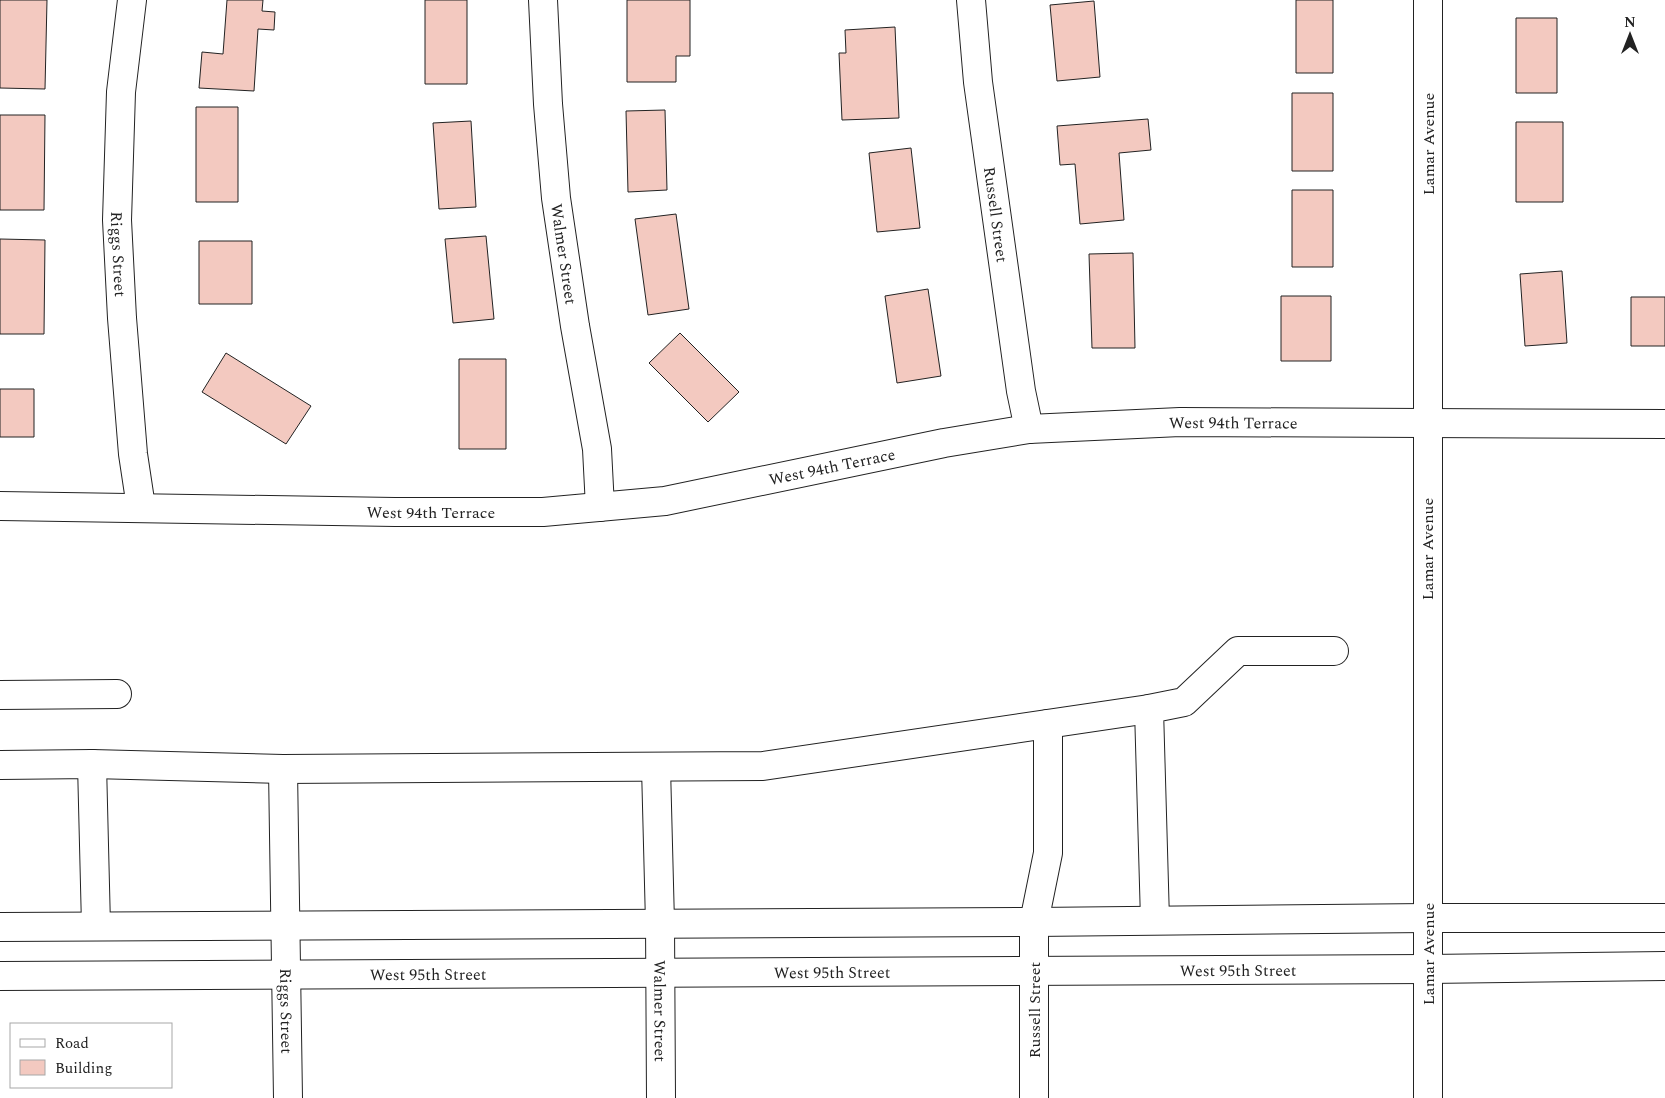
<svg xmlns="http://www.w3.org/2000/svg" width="1665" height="1098" font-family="Spectral,serif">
  <rect width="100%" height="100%" fill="#fff"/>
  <!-- building -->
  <path fill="#f3c9c0" stroke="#222" d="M 0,0 L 47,0 L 45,89 L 0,88 Z
    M 227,0 L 263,0 L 262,11 L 275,12 L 274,30 L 258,29 L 254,91 L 199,88 L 202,52 L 223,54 Z
    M 425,0 L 467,0 L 467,84 L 425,84 Z
    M 627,0 L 690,0 L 690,56 L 676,56 L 676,82 L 627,82 Z
    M 1296,0 L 1333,0 L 1333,73 L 1296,73 Z
    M 1094,1 L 1100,77 L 1057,81 L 1050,5 Z
    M 1516,18 L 1557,18 L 1557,93 L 1516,93 Z
    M 895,27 L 899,118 L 842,120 L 839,53 L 846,53 L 845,30 Z
    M 1292,93 L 1333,93 L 1333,171 L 1292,171 Z
    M 196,107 L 238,107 L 238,202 L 196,202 Z
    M 665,110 L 667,190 L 628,192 L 626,111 Z
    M 0,115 L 45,115 L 44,210 L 0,210 Z
    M 1148,119 L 1151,150 L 1119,153 L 1124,220 L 1080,224 L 1075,164 L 1060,165 L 1057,126 Z
    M 471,121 L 476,207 L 439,209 L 433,123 Z
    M 1516,122 L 1563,122 L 1563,202 L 1516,202 Z
    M 911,148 L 920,228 L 877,232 L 869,153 Z
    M 1292,190 L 1333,190 L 1333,267 L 1292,267 Z
    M 676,214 L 689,309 L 648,315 L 635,219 Z
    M 486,236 L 494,319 L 453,323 L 445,239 Z
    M 0,239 L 45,240 L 44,334 L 0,334 Z
    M 199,241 L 252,241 L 252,304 L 199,304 Z
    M 1133,253 L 1135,348 L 1092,348 L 1089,254 Z
    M 1562,271 L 1567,343 L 1525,346 L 1520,274 Z
    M 928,289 L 941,376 L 897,383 L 885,296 Z
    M 1281,296 L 1331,296 L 1331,361 L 1281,361 Z
    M 1631,297 L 1665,297 L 1665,346 L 1631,346 Z
    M 680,333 L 739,392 L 708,422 L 649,363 Z
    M 226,353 L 311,406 L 286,444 L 202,392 Z
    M 459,359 L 506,359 L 506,449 L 459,449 Z
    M 0,389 L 34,389 L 34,437 L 0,437 Z"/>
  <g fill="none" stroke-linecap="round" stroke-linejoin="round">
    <defs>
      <g id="minor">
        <path id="s1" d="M 132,0 L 121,92 L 117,220 L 122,318 L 133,454 L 141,507"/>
        <path id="s2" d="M 543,0 L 548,104 L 556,198 L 575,326 L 597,449 L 600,507"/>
        <path id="s3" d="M 971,0 L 978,82 L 1021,391 L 1029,429"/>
        <path d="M 1428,0 L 1428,1098"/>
        <path id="s4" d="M 0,506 L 395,512 L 543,512 L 665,501 L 944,443 L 1029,429 L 1180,422 L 1665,424"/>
        <path d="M 0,695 L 117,694"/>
        <path d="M 92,764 L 96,926"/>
        <path d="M 0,765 L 92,764 L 283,769 L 763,766 L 1149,709"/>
        <path id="s5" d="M 656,767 L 660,923 L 661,1098"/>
        <path id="s6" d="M 283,769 L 288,1098"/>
        <path d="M 1155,920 L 1149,709 L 1184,702 L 1238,651 L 1334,651"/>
        <path d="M 1034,1098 L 1034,922 L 1048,853 L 1048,724"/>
      </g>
      <g id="major">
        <path d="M 0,927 L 1034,922 L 1427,918 L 1665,918"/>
        <path id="s7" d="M 0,976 L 1428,969 L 1665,966"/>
      </g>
    </defs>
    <!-- minor casing -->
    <use href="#minor" stroke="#222" stroke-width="30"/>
    <!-- major casing -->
    <use href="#major" stroke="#222" stroke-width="30"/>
    <!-- minor -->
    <use href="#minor" stroke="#fff" stroke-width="28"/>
    <!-- major -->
    <use href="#major" stroke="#fff" stroke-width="28"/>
  </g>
  <g text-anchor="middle" stroke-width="4" stroke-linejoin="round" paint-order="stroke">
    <!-- street labels -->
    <g font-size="16" fill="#222" stroke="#fff">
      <text transform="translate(1428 144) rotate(-90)" y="6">Lamar Avenue</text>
      <text dy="6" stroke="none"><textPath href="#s3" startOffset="216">Russell Street</textPath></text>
      <text dy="6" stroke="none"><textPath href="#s1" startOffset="255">Riggs Street</textPath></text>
      <text dy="6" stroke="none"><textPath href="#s2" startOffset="255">Walmer Street</textPath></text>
      <text dy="6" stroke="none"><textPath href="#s4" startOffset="1241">West 94th Terrace</textPath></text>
      <text dy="6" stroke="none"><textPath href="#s4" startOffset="836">West 94th Terrace</textPath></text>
      <text dy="6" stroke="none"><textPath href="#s4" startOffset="431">West 94th Terrace</textPath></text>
      <text transform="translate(1427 549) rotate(-90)" y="6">Lamar Avenue</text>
      <text transform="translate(1428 954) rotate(-90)" y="6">Lamar Avenue</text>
      <text dy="6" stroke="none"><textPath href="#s7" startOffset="1238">West 95th Street</textPath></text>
      <text dy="6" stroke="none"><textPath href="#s7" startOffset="832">West 95th Street</textPath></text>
      <text dy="6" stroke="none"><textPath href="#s7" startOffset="428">West 95th Street</textPath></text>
      <text dy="6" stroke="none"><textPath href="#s5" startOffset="244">Walmer Street</textPath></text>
      <text transform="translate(1034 1010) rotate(-90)" y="6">Russell Street</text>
      <text dy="6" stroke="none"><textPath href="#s6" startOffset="242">Riggs Street</textPath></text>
    </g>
  </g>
  <!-- legend -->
  <rect x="10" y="1023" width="162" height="65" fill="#ffffff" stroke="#a7a7a7"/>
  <rect x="20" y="1039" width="25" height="8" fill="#ffffff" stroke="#a7a7a7"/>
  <text x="55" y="1048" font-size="15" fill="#222222">Road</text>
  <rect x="20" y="1060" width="25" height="15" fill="#f3c9c0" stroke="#a7a7a7"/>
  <text x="55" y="1073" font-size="15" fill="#222222">Building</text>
  <!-- north arrow -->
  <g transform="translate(1630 35)" stroke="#ffffff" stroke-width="4" paint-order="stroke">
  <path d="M0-4L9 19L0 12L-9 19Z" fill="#222222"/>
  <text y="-8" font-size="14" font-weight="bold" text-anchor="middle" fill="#222222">N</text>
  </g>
</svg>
